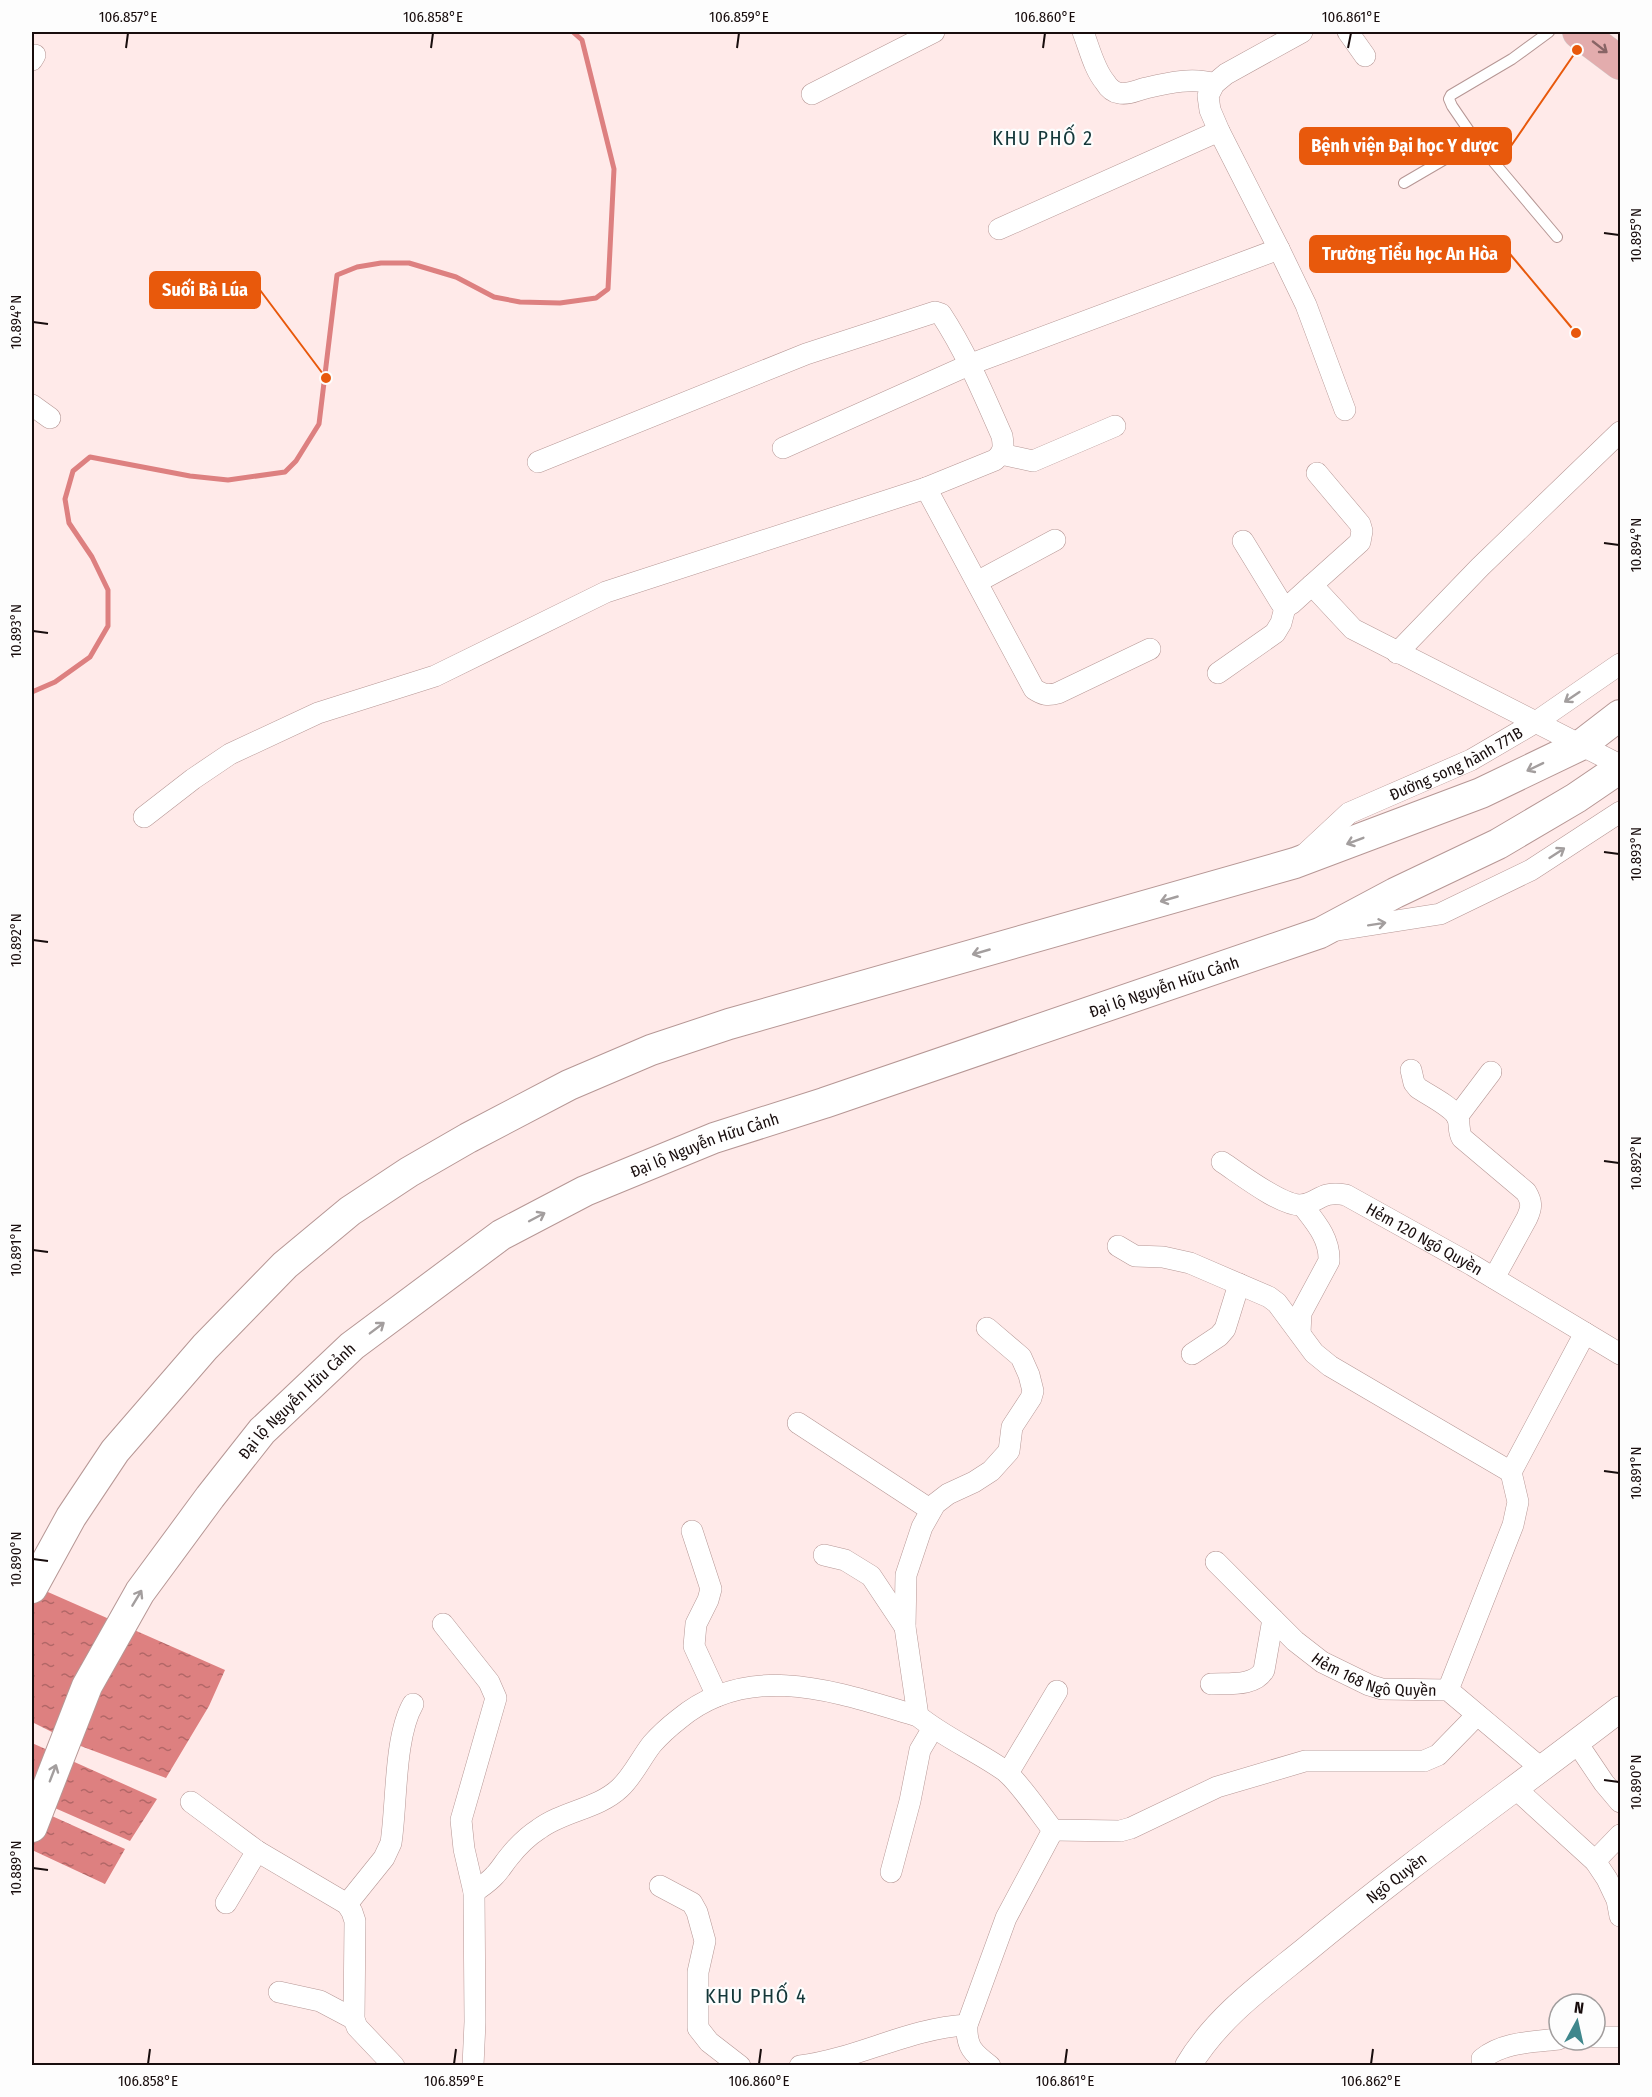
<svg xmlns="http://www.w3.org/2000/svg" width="1652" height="2097" font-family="'Fira Sans Condensed',sans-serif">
  <defs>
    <pattern id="water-ripples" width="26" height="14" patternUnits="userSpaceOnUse" patternTransform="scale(1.5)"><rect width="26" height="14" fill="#dd8080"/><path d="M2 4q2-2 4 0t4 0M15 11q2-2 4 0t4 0" fill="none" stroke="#b26767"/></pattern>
  </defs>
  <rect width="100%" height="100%" fill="#ffeae9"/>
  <!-- water -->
  <path fill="url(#water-ripples)" d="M 32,1585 L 225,1670 L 209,1706 L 166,1778 L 78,1745 L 32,1722 Z
    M 32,1743 L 157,1799 L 130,1841 L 32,1798 Z
    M 32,1807 L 125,1849 L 105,1884 L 32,1850 Z"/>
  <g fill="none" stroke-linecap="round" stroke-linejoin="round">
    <!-- stream -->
    <path stroke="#dd8080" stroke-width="5" d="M 32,692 L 55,682 L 90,657 L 108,626 L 108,590 L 92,557 L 69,523 L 65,499 L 73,471 L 90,457 L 190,476 L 228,480 L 285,472 L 296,461 L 319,424 L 337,275 L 357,267 L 381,263 L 409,263 L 456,277 L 494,297 L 520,302 L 560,303 L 596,298 L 608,289 L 614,169 L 582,40 L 573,32"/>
    <defs>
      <path id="service" d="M 1549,32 L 1512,59 L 1451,95 L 1449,99 L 1452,106 L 1476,141 L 1557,237
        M 1404,183 L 1476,141"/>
      <g id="minor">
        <path d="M 1083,32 C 1089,47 1094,69 1105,82 C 1108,87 1113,92 1119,93 C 1129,95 1137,90 1146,88 C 1168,83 1193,77 1214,84"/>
        <path d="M 1348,32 L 1365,56"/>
        <path d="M 32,60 L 35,55"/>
        <path d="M 812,94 L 934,32"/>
        <path d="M 999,229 L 1219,131"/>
        <path d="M 1279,249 L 1306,305 L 1345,410"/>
        <path d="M 32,405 L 50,418"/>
        <path d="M 783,448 L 971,364 L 1279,249 L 1219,131 L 1210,110 L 1208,96 L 1214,84 L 1226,74 L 1302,32"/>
        <path d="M 1001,454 L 1033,461 L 1115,426"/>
        <path d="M 1317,473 L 1360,524 L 1362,531 L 1360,542 L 1312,585 L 1353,629 L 1620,765"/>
        <path d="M 926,488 L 1034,689 C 1043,695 1048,696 1058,693 L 1150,649"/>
        <path d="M 1243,541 L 1281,603 L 1291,604 L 1312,585"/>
        <path d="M 977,582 L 1055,540"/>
        <path d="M 1397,653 L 1480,567 L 1620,432"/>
        <path d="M 1218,673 L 1275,633 L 1281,623 L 1286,604"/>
        <path d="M 144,817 L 193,779 L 230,754 L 318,713 L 435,676 L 606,592 L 926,488 L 995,460 C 1004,452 1004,447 1002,436 C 983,393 966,352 941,314 L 935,312 L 806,354 L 538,462"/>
        <path id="s1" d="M 1305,854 L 1349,813 L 1471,760 L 1536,722 L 1620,664"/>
        <path d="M 1338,930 L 1440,914 L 1531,870 L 1620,812"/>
        <path d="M 1411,1070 L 1414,1083 L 1418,1088 C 1428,1095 1453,1107 1458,1118 C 1460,1125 1458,1131 1462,1138 L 1526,1192 C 1532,1202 1532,1207 1527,1218 L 1494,1278"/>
        <path d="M 1457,1117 L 1491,1072"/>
        <path id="s2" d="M 1222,1162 C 1239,1173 1281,1206 1301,1205 C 1319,1203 1320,1190 1346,1195 L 1472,1265 L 1620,1354"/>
        <path d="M 1118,1246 L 1135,1256 L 1163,1257 L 1190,1263 L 1269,1297 L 1277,1303 L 1314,1353 L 1330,1366 L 1511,1472"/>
        <path d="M 987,1328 L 1021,1357 L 1029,1375 L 1033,1391 L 1031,1398 L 1012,1427 L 1009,1451 L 991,1471 L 974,1482 L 948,1494 L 935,1504 L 922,1527 L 906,1575 L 905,1627 L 918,1716 C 945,1738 977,1751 1005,1771 C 1019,1782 1041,1815 1053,1830 L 1120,1831 L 1131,1828 L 1217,1787 L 1305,1761 L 1424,1761 L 1438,1755 L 1477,1715"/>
        <path d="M 1300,1333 L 1301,1313 L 1329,1261 C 1330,1238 1315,1222 1302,1205"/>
        <path d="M 1192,1354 L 1219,1336 L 1225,1329 L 1239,1284"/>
        <path d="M 798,1423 L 931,1510"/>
        <path d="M 692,1531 L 711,1589 L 708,1600 L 696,1624 L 694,1646 L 717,1696"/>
        <path d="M 824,1555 L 845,1560 L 871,1576 L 905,1627"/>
        <path id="s3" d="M 1216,1562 L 1295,1641 L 1322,1662 L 1369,1685 L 1382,1689 L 1448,1690 L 1542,1769"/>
        <path d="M 443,1624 L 489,1682 L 496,1698 L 461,1820 L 464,1849 L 474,1892 L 475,2022 L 473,2066"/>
        <path d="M 1211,1684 C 1228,1683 1255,1687 1264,1670 L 1273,1619"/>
        <path d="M 1448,1690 L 1513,1525 L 1518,1502 L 1511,1472 L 1585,1333"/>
        <path d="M 1577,1743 L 1604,1783 L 1620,1802"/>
        <path d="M 1008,1773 L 1057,1691"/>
        <path d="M 1516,1789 L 1595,1861 L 1607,1879 L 1617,1900 L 1620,1916"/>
        <path d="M 191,1802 L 257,1851 L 347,1904 L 352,1912 L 355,1921 L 354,2019 L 357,2027 L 394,2066"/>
        <path d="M 1595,1861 L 1620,1835"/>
        <path d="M 891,1872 L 910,1801 L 920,1750 L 933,1728"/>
        <path d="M 660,1886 L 692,1903 L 697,1912 L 705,1941 L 698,1972 L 698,2028 L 709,2042 L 740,2066"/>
        <path d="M 474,1892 C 481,1887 489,1882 495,1875 C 500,1870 504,1863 509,1857 C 517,1847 528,1836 539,1829 C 563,1811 598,1809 620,1788 C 633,1776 641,1758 652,1744 C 660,1735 670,1726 679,1719 C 751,1659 839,1693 918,1716"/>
        <path d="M 226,1903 L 257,1851"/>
        <path d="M 347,1904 L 384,1858 L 391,1843 C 397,1804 394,1737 413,1704"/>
        <path d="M 279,1992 L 320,2001 L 354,2019"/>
        <path d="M 1595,2037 L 1620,2037"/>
        <path d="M 800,2066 C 857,2059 909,2028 967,2025"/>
        <path d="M 990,2066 C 973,2053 966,2047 967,2025 L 1006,1918 L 1053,1830"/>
        <path d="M 1483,2066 L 1482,2059 C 1503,2042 1532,2042 1559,2039"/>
      </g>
      <g id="tertiary">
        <path id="s4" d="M 1188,2066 C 1217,2017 1264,1984 1307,1949 C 1408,1865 1516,1789 1620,1709"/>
      </g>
      <g id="secondary">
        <path d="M 32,1588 L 71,1517 L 115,1451 L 205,1347 L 285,1265 L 350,1211 L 409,1172 L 468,1138 L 569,1085 L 651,1050 L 729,1024 L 1295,863 L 1481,793 L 1581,745 L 1620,715"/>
        <path id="s5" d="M 32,1827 L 87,1686 L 140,1592 L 210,1497 L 262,1431 L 352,1346 L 501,1235 L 585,1191 L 714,1138 L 824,1103 L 1320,933 L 1395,893 L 1498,844 L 1576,798 L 1620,768"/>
      </g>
      <path id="primary" d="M 1579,32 L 1620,63"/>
    </defs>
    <!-- service casing -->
    <use href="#service" stroke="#b69795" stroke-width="12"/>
    <!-- minor casing -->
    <use href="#minor" stroke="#b69795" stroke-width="22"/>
    <!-- tertiary casing -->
    <use href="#tertiary" stroke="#b69795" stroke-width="27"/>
    <!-- secondary casing -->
    <use href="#secondary" stroke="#b69795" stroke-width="32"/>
    <!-- primary casing -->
    <use href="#primary" stroke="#d1cfcf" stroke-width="34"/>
    <!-- service -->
    <use href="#service" stroke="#fff" stroke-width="10"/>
    <!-- minor -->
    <use href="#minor" stroke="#fff" stroke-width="21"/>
    <!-- tertiary -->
    <use href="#tertiary" stroke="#fff" stroke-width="26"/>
    <!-- secondary -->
    <use href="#secondary" stroke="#fff" stroke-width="30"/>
    <!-- primary -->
    <use href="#primary" stroke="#e3acad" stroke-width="33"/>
  </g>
  <!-- one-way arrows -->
  <defs><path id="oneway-shaft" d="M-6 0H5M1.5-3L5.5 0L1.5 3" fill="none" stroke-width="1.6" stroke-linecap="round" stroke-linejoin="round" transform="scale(1.5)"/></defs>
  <use stroke="#886465" href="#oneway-shaft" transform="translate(1600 47) rotate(38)"/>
  <g stroke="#a39e9e">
    <use href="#oneway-shaft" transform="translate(1572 697) rotate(146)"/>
    <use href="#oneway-shaft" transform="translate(1535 767) rotate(154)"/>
    <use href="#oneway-shaft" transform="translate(1355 841) rotate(159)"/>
    <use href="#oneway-shaft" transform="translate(1557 853) rotate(-33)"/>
    <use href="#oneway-shaft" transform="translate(1169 899) rotate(164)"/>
    <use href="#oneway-shaft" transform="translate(1377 924) rotate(-9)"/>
    <use href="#oneway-shaft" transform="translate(981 952) rotate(164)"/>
    <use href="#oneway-shaft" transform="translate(537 1217) rotate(-28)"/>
    <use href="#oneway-shaft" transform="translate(377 1328) rotate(-37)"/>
    <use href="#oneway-shaft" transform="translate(137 1598) rotate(-59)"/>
    <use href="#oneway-shaft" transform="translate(53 1773) rotate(-69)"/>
  </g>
  <!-- ticks -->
  <path fill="none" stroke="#180d0d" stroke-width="2" d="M 126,48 L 128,33M 431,48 L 433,33M 737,48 L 739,33M 1043,48 L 1045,33M 1348,48 L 1351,33M 1604,233 L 1619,235M 33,322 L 48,324M 1604,543 L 1619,545M 33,631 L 48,633M 1604,852 L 1619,854M 33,940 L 48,942M 1604,1161 L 1619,1163M 33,1250 L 48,1252M 1604,1471 L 1619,1473M 33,1559 L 48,1561M 1604,1780 L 1619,1782M 33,1868 L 48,1870M 148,2064 L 150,2049M 454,2064 L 456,2049M 759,2064 L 761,2049M 1065,2064 L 1067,2049M 1371,2064 L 1373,2049"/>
  <g text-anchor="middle" stroke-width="4.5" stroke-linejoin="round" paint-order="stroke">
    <!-- street labels -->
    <g font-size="16" fill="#180d0d" stroke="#fdfdfd">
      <text dy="6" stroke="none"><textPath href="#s1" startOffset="178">Đường song hành 771B</textPath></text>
      <text dy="6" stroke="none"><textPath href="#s5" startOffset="1480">Đại lộ Nguyễn Hữu Cảnh</textPath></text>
      <text dy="6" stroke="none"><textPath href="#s5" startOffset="994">Đại lộ Nguyễn Hữu Cảnh</textPath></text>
      <text dy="6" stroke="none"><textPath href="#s2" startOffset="228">Hẻm 120 Ngô Quyền</textPath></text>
      <text dy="6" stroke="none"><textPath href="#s5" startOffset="507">Đại lộ Nguyễn Hữu Cảnh</textPath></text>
      <text dy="6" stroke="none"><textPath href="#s3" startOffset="201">Hẻm 168 Ngô Quyền</textPath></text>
      <text dy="6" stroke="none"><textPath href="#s4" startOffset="282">Ngô Quyền</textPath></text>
    </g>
    <!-- quarter labels -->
    <g font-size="20" letter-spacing="1.5" fill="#143739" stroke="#fdfdfd">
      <text x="1043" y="145">KHU PHỐ 2</text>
      <text x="756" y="2003">KHU PHỐ 4</text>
    </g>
  </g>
  <!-- callouts -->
  <path fill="none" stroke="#e8590c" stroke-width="2" d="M1577 50L1511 146M1576 333L1510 254M326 378L260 290"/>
  <g fill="#e8590c" stroke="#fdfdfd" stroke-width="2">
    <circle cx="1577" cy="50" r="6"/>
    <circle cx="1576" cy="333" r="6"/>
    <circle cx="326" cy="378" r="6"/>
  </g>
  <g fill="#e8590c" stroke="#e8590c" stroke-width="2">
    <rect x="1300" y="128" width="211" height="36" rx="6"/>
    <rect x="1310" y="236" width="200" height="36" rx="6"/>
    <rect x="150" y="272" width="110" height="36" rx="6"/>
  </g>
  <g font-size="18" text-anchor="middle" font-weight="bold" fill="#fff">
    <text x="1405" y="152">Bệnh viện Đại học Y dược</text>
    <text x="1410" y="260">Trường Tiểu học An Hòa</text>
    <text x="205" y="296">Suối Bà Lúa</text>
  </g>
  <!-- border -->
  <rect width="1652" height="2097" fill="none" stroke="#fdfdfd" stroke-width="66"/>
  <!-- north arrow -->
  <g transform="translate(1577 2022) rotate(8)"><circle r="28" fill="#fdfdfd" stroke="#a19d9d" stroke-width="1.5"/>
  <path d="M0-4.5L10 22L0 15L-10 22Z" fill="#3f878c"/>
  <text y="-9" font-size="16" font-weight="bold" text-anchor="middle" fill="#180d0d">N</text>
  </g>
  <rect x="33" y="33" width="1586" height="2031" fill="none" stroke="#180d0d" stroke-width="2"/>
  <g font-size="15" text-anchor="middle" fill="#180d0d">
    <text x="128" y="22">106.857°E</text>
    <text x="433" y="22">106.858°E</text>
    <text x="739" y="22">106.859°E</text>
    <text x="1045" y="22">106.860°E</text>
    <text x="1351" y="22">106.861°E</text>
    <text transform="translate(1636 235) rotate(-90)" y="5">10.895°N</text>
    <text transform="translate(16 322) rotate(-90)" y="5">10.894°N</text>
    <text transform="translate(1636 545) rotate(-90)" y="5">10.894°N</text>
    <text transform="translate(16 631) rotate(-90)" y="5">10.893°N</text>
    <text transform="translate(1636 854) rotate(-90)" y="5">10.893°N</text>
    <text transform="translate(16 940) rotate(-90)" y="5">10.892°N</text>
    <text transform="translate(1636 1163) rotate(-90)" y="5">10.892°N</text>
    <text transform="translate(16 1250) rotate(-90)" y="5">10.891°N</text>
    <text transform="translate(1636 1473) rotate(-90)" y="5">10.891°N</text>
    <text transform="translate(16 1559) rotate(-90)" y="5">10.890°N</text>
    <text transform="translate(1636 1782) rotate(-90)" y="5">10.890°N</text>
    <text transform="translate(16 1868) rotate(-90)" y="5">10.889°N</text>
    <text x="148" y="2086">106.858°E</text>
    <text x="454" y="2086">106.859°E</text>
    <text x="759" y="2086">106.860°E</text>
    <text x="1065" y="2086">106.861°E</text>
    <text x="1371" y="2086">106.862°E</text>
  </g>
</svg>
